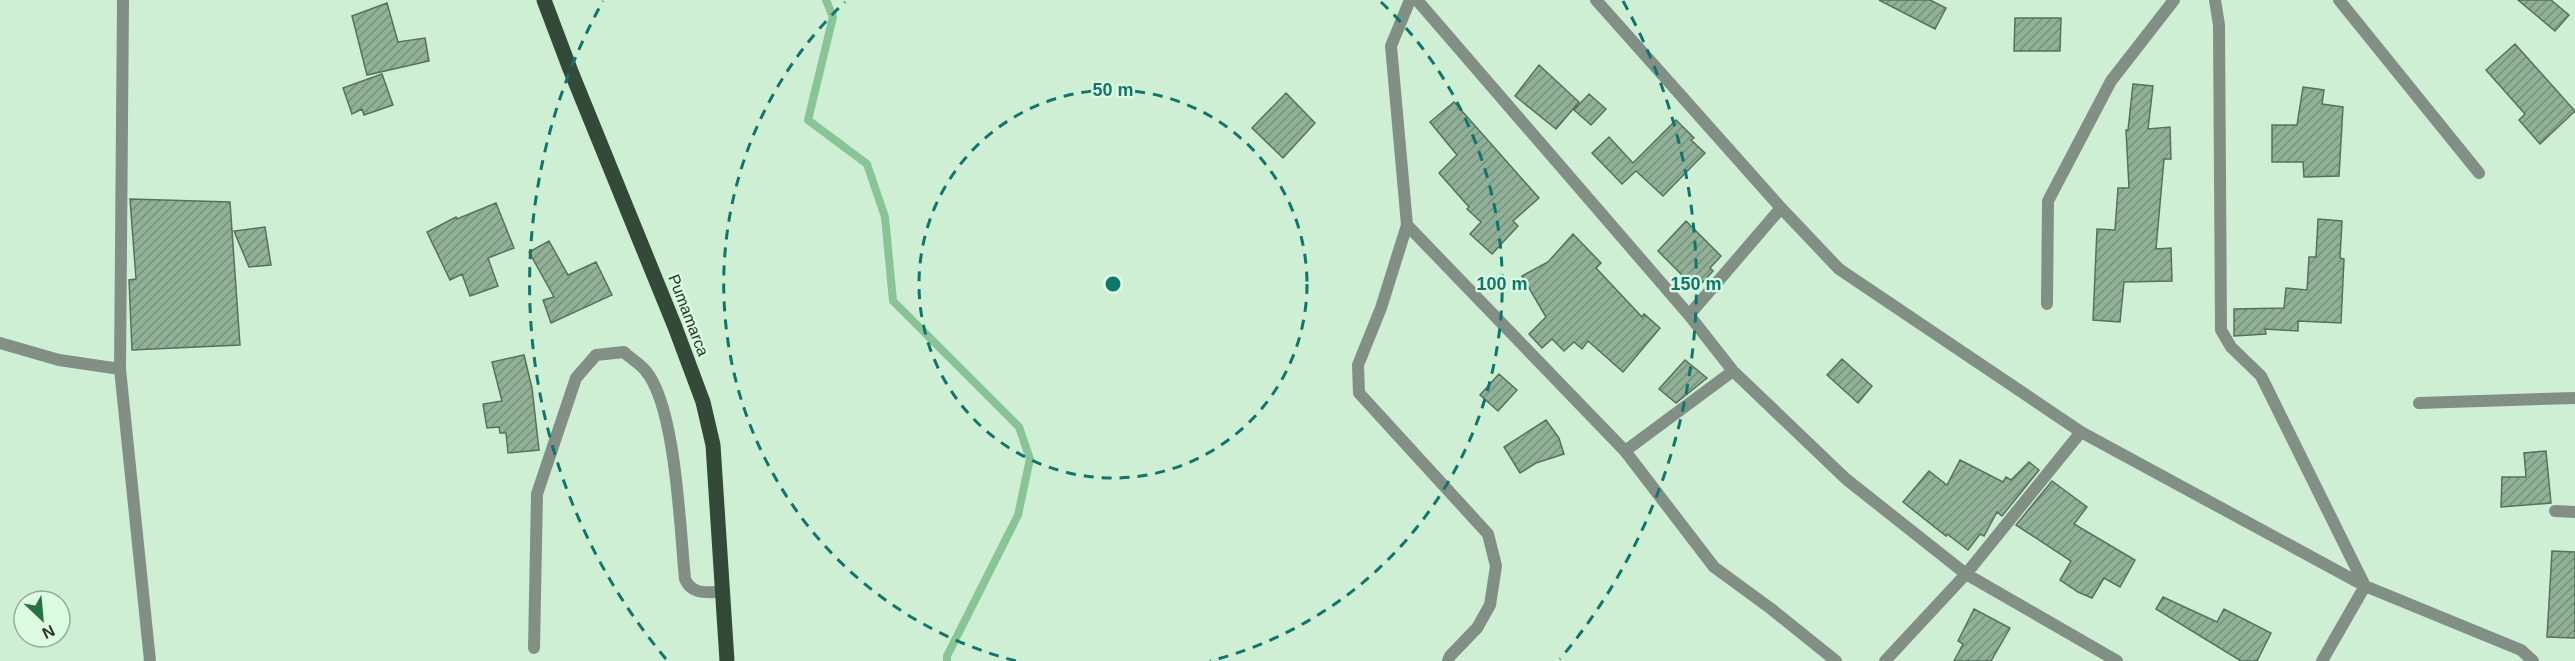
<svg xmlns="http://www.w3.org/2000/svg" width="2575" height="661" font-family="Arial,sans-serif">
  <defs>
    <pattern id="building-hatch" width="6" height="6" patternUnits="userSpaceOnUse" patternTransform="scale(1.5)"><rect width="6" height="6" fill="#92b098"/><path d="M-1 1l2-2M0 6l6-6M5 7l2-2" fill="none" stroke="#77907c"/></pattern>
  </defs>
  <rect width="100%" height="100%" fill="#cfefd5"/>
  <g fill="none" stroke-linecap="round" stroke-linejoin="round">
    <!-- stream -->
    <path stroke="#88c496" stroke-width="8" d="M 826,0 L 833,17 L 808,120 L 867,164 L 885,217 L 893,301 L 1019,427 L 1030,459 L 1018,515 L 947,656 L 947,661"/>
  </g>
  <!-- building -->
  <path fill="url(#building-hatch)" stroke="#55725c" stroke-width="1.5" d="M 1879,0 L 1930,0 L 1946,8 L 1935,29 Z
    M 2518,0 L 2551,0 L 2569,15 L 2555,31 Z
    M 387,3 L 398,42 L 425,38 L 429,61 L 367,75 L 352,16 Z
    M 2015,18 L 2061,18 L 2060,51 L 2014,51 Z
    M 2515,44 L 2575,111 L 2540,144 L 2519,120 L 2525,114 L 2486,70 Z
    M 1539,65 L 1579,102 L 1556,129 L 1515,96 Z
    M 382,74 L 393,105 L 364,115 L 362,109 L 352,114 L 343,88 Z
    M 2133,84 L 2153,86 L 2148,129 L 2170,127 L 2171,159 L 2164,159 L 2156,249 L 2171,248 L 2172,281 L 2124,282 L 2120,322 L 2093,320 L 2097,229 L 2115,230 L 2118,188 L 2129,188 L 2126,130 L 2128,130 Z
    M 2303,87 L 2324,90 L 2322,104 L 2343,107 L 2339,176 L 2304,177 L 2303,162 L 2272,162 L 2272,125 L 2297,125 Z
    M 1286,93 L 1315,123 L 1283,158 L 1252,128 Z
    M 1589,94 L 1606,109 L 1591,125 L 1574,110 Z
    M 1454,102 L 1539,198 L 1513,221 L 1518,226 L 1492,254 L 1470,234 L 1481,222 L 1467,209 L 1469,207 L 1439,173 L 1457,155 L 1430,122 Z
    M 1676,120 L 1694,138 L 1691,140 L 1705,153 L 1663,196 L 1636,171 L 1622,184 L 1592,153 L 1609,137 L 1633,163 Z
    M 130,199 L 230,202 L 240,345 L 132,350 L 129,280 L 136,279 Z
    M 496,203 L 514,248 L 488,258 L 498,286 L 470,296 L 462,274 L 450,280 L 427,232 L 456,217 L 457,219 Z
    M 2318,219 L 2342,221 L 2340,258 L 2344,259 L 2341,323 L 2298,321 L 2298,331 L 2265,329 L 2266,334 L 2234,336 L 2234,309 L 2284,308 L 2286,288 L 2307,290 L 2309,257 L 2316,257 Z
    M 1686,221 L 1721,256 L 1710,268 L 1713,271 L 1696,289 L 1658,251 Z
    M 265,227 L 271,265 L 249,267 L 234,231 Z
    M 1573,234 L 1601,263 L 1596,268 L 1642,317 L 1644,314 L 1660,328 L 1623,372 L 1588,341 L 1582,349 L 1574,342 L 1564,351 L 1552,339 L 1542,348 L 1529,334 L 1546,317 L 1522,276 L 1548,262 Z
    M 549,241 L 568,275 L 596,262 L 612,295 L 551,323 L 543,300 L 554,297 L 529,252 Z
    M 524,355 L 532,388 L 539,450 L 508,453 L 506,433 L 500,433 L 499,427 L 487,428 L 483,404 L 502,401 L 492,362 Z
    M 1842,359 L 1872,386 L 1858,403 L 1827,375 Z
    M 1685,360 L 1707,378 L 1676,403 L 1659,389 Z
    M 1499,374 L 1517,390 L 1498,411 L 1480,395 Z
    M 1546,420 L 1559,438 L 1564,454 L 1536,463 L 1520,473 L 1504,447 Z
    M 2546,451 L 2551,503 L 2501,507 L 2502,477 L 2526,477 L 2524,453 Z
    M 1960,460 L 2003,482 L 2006,477 L 2011,480 L 2029,462 L 2039,470 L 2002,516 L 1997,512 L 1984,536 L 1980,534 L 1968,550 L 1947,534 L 1946,536 L 1903,502 L 1929,471 L 1947,485 Z
    M 2052,481 L 2087,507 L 2074,524 L 2135,560 L 2120,587 L 2104,578 L 2092,598 L 2078,592 L 2060,580 L 2071,561 L 2016,525 Z
    M 2552,551 L 2575,552 L 2575,638 L 2547,637 Z
    M 2163,597 L 2217,622 L 2224,609 L 2271,633 L 2257,661 L 2241,661 L 2156,609 Z
    M 1974,609 L 2010,628 L 1991,661 L 1954,661 L 1963,644 L 1958,641 Z"/>
  <g fill="none" stroke-linecap="round" stroke-linejoin="round">
    <!-- street -->
    <path stroke="#828f84" stroke-width="12" d="M 123,0 L 120,369 L 150,661
      M 1410,0 L 1391,46 L 1407,225 L 1625,451 L 1733,371
      M 1417,0 L 1689,315 L 1733,371 L 1846,479 L 1966,574 L 2117,661
      M 1596,0 L 1781,208 L 1839,269 L 2081,432 L 2365,586 L 2521,650 L 2533,661
      M 2215,0 L 2219,25 L 2221,330 L 2231,347 L 2261,376 L 2365,586 L 2322,661
      M 2339,0 L 2479,173
      M 1407,225 L 1381,308 L 1358,365 L 1359,393 L 1488,534 L 1496,566 L 1490,605 L 1477,628 L 1450,656 L 1448,661
      M 2047,304 L 2048,201 L 2111,81 L 2174,0
      M 1689,315 L 1781,208
      M 0,343 L 59,360 L 120,369
      M 2419,403 L 2575,398
      M 1625,451 L 1714,567 L 1770,608 L 1836,661
      M 2555,511 L 2575,512
      M 534,648 L 537,494 L 576,378 L 596,355 L 624,352 C 630,358 639,363 645,370 C 676,405 680,530 685,579 C 692,595 706,592 721,592
      M 1885,661 L 1966,574 L 2081,432"/>
    <!-- primary -->
    <path stroke="#334a38" stroke-width="15" d="M 544,0 L 570,69 L 675,327 L 703,402 L 713,445 L 727,661"/>
  </g>
  <!-- distance rings -->
  <g fill="none" stroke="#0f766e" stroke-width="3" stroke-dasharray="10 8">
    <circle cx="1113" cy="284" r="194"/>
    <path d="M1016 661A389 389 0 0 1 845 2M1381 2A389 389 0 0 1 1210 661"/>
    <path d="M666 659A583 583 0 0 1 603 1M1623 1A583 583 0 0 1 1560 659"/>
  </g>
  <g text-anchor="middle" stroke-width="4.5" stroke-linejoin="round" paint-order="stroke">
    <!-- street labels -->
    <g font-size="16" fill="#263329" stroke="#dcfce2">
      <text transform="translate(689 315) rotate(69)" y="6">Pumamarca</text>
    </g>
  </g>
  <circle cx="1113" cy="284" r="9" fill="#0f766e" stroke="#dcfce2" stroke-width="3"/>
  <g font-size="18" text-anchor="middle" font-weight="bold" fill="#0f766e" stroke="#dcfce2" stroke-width="4.5" stroke-linejoin="round" paint-order="stroke">
    <text x="1113" y="96">50 m</text>
    <text x="1502" y="290">100 m</text>
    <text x="1696" y="290">150 m</text>
  </g>
  <!-- north arrow -->
  <g transform="translate(42 619) rotate(154)"><circle r="28" fill="#dcfce2" stroke="#93ac98" stroke-width="1.5"/>
  <path d="M0-4.5L10 22L0 15L-10 22Z" fill="#25713f"/>
  <text y="-9" font-size="16" font-weight="bold" text-anchor="middle" fill="#263329">N</text>
  </g>
</svg>
